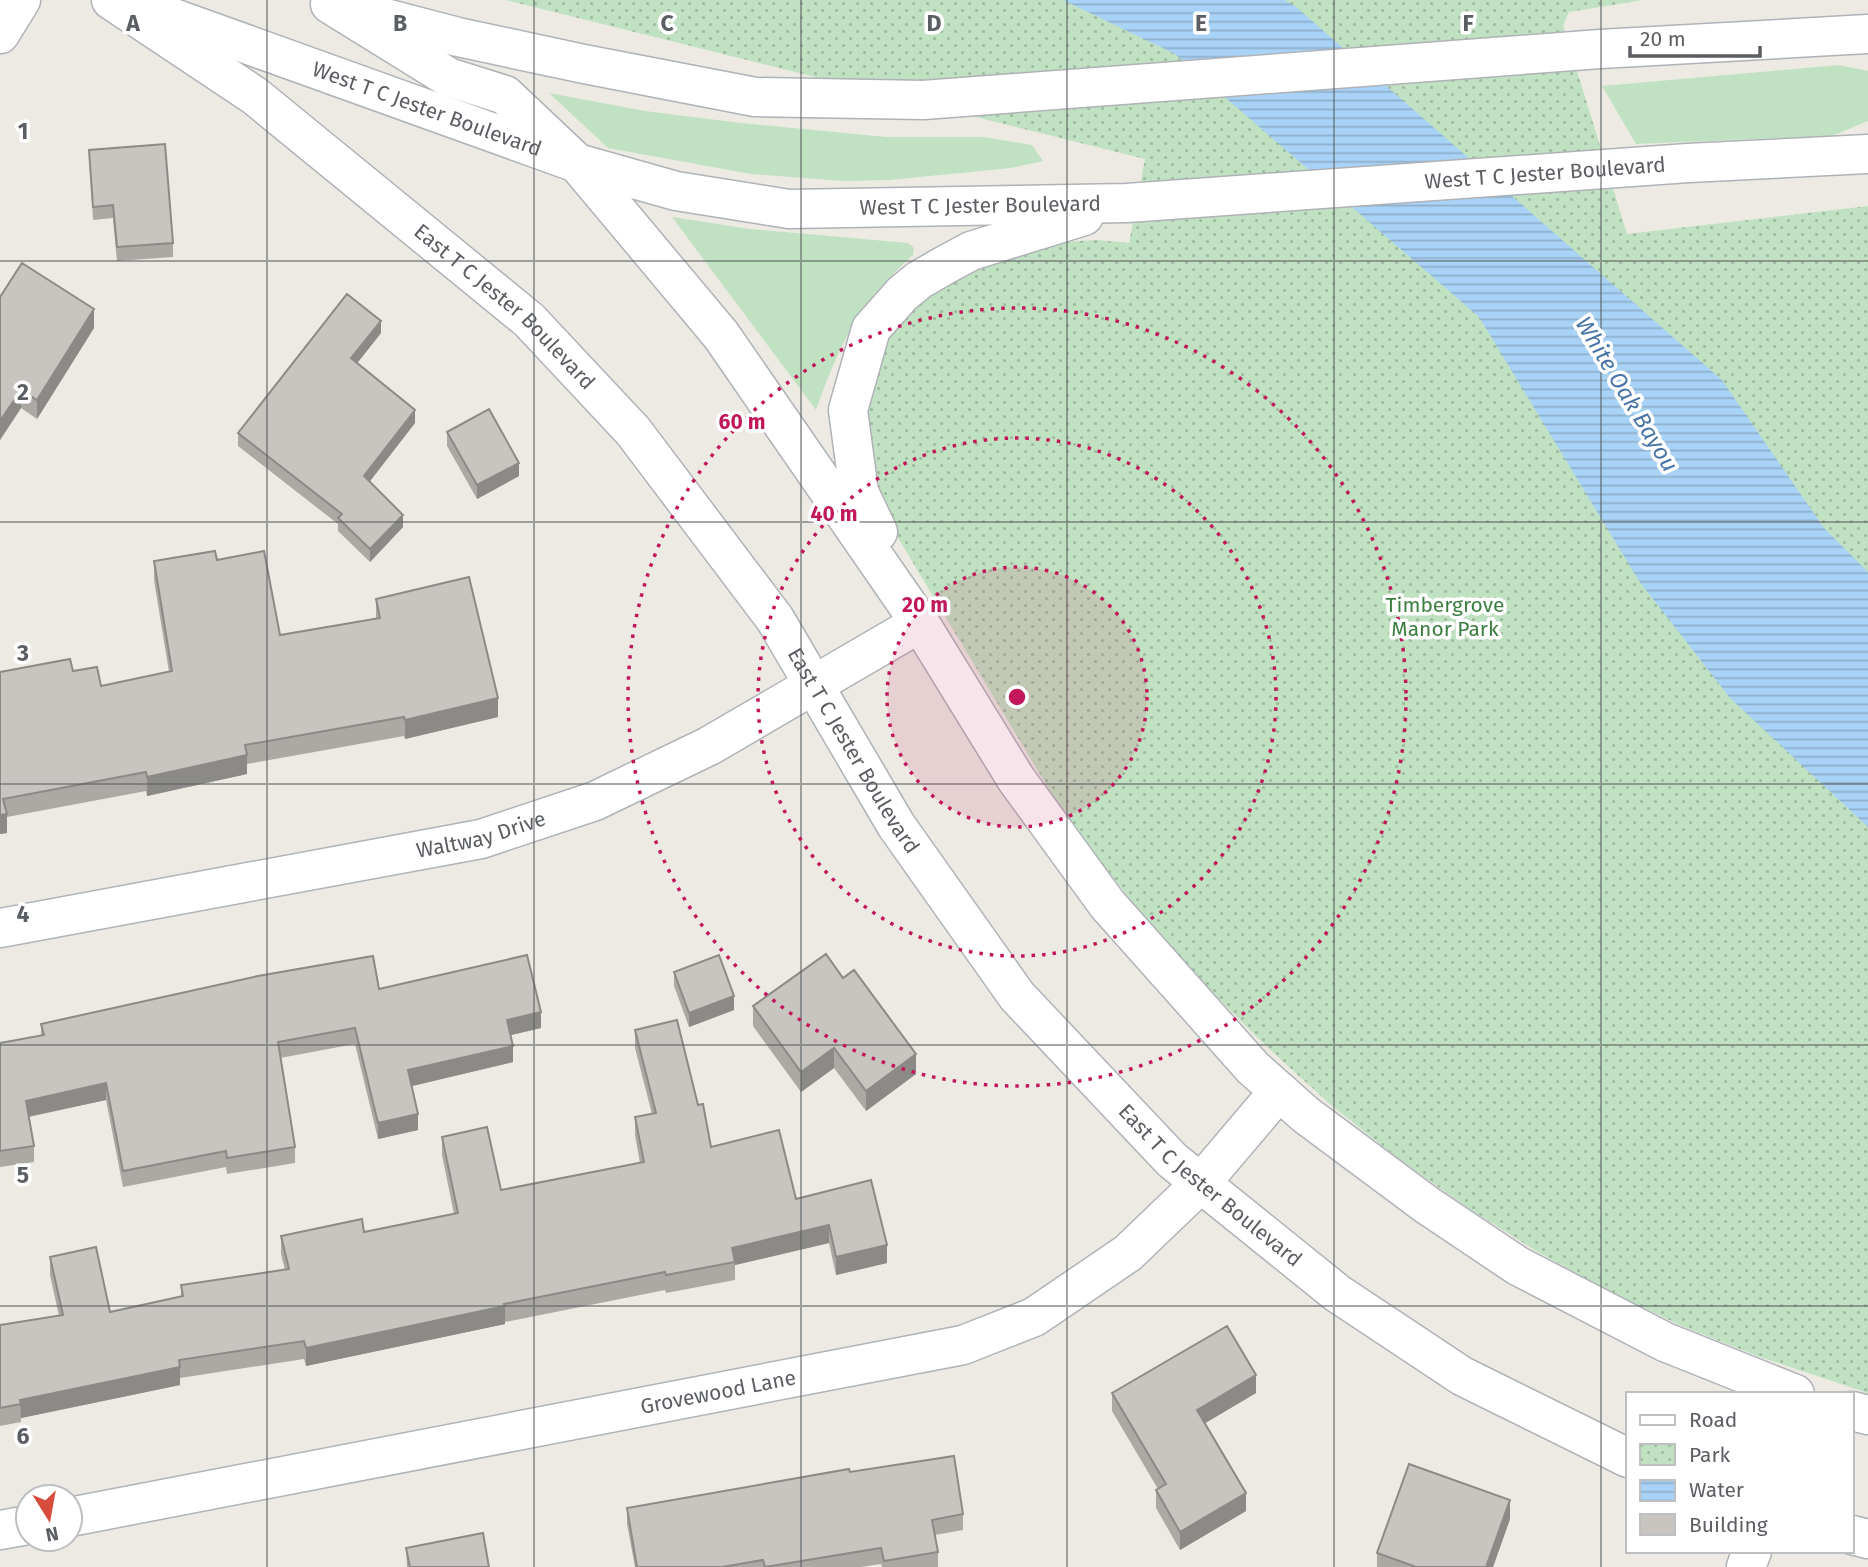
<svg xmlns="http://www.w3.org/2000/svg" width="1868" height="1567" font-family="'Fira Sans',sans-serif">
  <defs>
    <pattern id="park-dots" width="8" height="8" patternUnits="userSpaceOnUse" patternTransform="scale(1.75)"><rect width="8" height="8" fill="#c1e2c2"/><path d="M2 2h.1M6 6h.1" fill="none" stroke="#a0baa1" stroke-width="1.8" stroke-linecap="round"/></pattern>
    <pattern id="water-rules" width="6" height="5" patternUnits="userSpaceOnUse" patternTransform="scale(1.75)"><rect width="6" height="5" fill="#a9d3f6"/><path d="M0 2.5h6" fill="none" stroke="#8daecb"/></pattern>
  </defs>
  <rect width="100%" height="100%" fill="#eceae3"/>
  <!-- grass -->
  <path fill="#c1e2c2" d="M 1839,65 L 1868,71 L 1868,121 L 1832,136 L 1636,144 L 1602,86 Z
    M 549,93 L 645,111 L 741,123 L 886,137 L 984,137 L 1032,145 L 1043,161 L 1011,168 L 889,180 L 843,181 L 751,174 L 608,148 Z
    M 672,217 L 750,229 L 908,243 L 914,248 L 913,255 C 859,303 840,343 816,410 Z"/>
  <!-- park -->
  <path fill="url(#park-dots)" d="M 506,0 L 1643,0 L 1569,12 L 1563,25 L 1627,234 L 1868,206 L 1868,1393 L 1760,1357 L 1684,1327 L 1610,1292 L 1538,1252 L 1468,1208 L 1399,1159 L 1331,1105 L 1267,1047 L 1205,985 L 1146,919 L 1098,859 L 1053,796 L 876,501 L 865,408 L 881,353 L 894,329 L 912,308 L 963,272 L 1062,242 L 1097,240 L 1129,243 L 1145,159 Z"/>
  <!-- water -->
  <path fill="url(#water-rules)" d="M 1063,0 L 1284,0 L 1295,6 L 1722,380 L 1824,528 L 1868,572 L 1868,827 L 1730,698 L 1639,581 L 1479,317 L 1175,54 Z"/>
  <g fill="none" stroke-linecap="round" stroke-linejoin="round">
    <defs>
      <g id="street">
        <path d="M 0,34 L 21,0"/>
        <path id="s1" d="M 0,928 L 481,839 L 595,801 L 709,746 L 920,623"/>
        <path id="s2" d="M 70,1517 L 963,1345 L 1034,1317 L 1128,1253 L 1201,1183 L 1279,1091"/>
        <path d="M 0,1530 L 28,1525"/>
        <path d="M 1746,1567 L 1752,1551"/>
      </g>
      <g id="secondary">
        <path id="s3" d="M 111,0 L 255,96 L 529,320 L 633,431 L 775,619 L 896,825 L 1017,996 L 1172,1160 L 1337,1293 L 1462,1376 L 1628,1458"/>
        <path d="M 330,4 L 448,77 L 505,95 L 577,163 L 721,335 L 920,623 L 1016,779 L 1107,904 L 1253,1068 L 1306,1115 L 1427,1205 L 1518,1266 L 1665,1342 L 1795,1394"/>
        <path id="s4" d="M 154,11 L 577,163 L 676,191 L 789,209 L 1127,203 L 1688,163 L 1868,154"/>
        <path d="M 366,13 L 458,37 L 584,64 L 755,97 L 923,100 L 1600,49 L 1868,34"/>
        <path d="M 878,532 L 859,492 L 848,410 L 871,329 L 902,294 L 919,280 L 945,265 L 971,251 L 1084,216"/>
        <path d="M 1852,1411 L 1868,1415"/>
        <path d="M 1852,1535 L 1868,1539"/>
      </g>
    </defs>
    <!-- street casing -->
    <use href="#street" stroke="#b0b3b7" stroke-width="41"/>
    <!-- secondary casing -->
    <use href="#secondary" stroke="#afb2b7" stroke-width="41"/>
    <!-- street -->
    <use href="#street" stroke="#fff" stroke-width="38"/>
    <!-- secondary -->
    <use href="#secondary" stroke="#fff" stroke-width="38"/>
  </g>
  <!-- wall -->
  <path fill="#aca9a5" d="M 89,150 L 173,243 L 173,257 L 117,261 L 113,218 L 93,220 Z
    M 0,297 L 94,328 L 37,419 L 21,408 L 0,440 Z
    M 381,333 L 357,363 L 415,423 L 369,482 L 403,527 L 370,562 L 338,531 L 338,524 L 238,446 L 238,433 Z
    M 447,432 L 519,476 L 477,499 L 447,446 Z
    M 217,560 L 280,635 L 376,619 L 376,599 L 498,717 L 405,739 L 404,736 L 247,764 L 247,774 L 147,796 L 146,791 L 7,817 L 7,833 L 0,834 L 0,672 L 73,671 L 101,686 L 169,672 L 154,580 L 154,561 Z
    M 674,972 L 734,1010 L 689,1027 L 674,986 Z
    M 843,978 L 916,1074 L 866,1111 L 834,1068 L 801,1092 L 753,1026 L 753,1006 Z
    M 379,989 L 541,1028 L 511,1035 L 513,1062 L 412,1086 L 418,1130 L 378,1139 L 355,1044 L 280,1058 L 295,1147 L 295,1163 L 227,1174 L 226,1167 L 123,1187 L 106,1100 L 29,1117 L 34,1146 L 34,1162 L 0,1167 L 0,1043 L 41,1036 L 41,1024 Z
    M 635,1030 L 698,1105 L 711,1147 L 796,1199 L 887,1263 L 836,1275 L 829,1243 L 735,1265 L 735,1280 L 666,1293 L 665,1290 L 505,1322 L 505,1324 L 306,1366 L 304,1359 L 180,1378 L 180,1385 L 21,1418 L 21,1422 L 0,1426 L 0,1325 L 59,1316 L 50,1275 L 50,1257 L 110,1312 L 181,1297 L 181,1285 L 285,1270 L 281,1254 L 281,1236 L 364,1232 L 454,1214 L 442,1155 L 442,1137 L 501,1190 L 640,1163 L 635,1135 L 635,1117 L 652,1114 L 635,1048 Z
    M 1112,1393 L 1256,1393 L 1205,1423 L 1246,1511 L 1180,1550 L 1156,1508 L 1156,1490 L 1158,1489 L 1112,1411 Z
    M 627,1508 L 963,1514 L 963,1530 L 935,1535 L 938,1552 L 938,1567 L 882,1567 L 881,1564 L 861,1567 L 635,1567 L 627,1524 Z
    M 1510,1519 L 1493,1567 L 1377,1567 L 1377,1553 Z
    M 406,1548 L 489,1567 L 407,1567 Z"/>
  <!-- shaded-wall -->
  <path fill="#8c8a86" d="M 94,309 L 94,328 L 37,419 L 37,400 Z
    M 381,321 L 381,333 L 351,371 L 351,358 Z
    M 21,390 L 21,408 L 0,440 L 0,421 Z
    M 415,410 L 415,423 L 364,489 L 364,476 Z
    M 519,463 L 519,476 L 477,499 L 477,485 Z
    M 403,515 L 403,527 L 370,562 L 370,549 Z
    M 498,698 L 498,717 L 405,739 L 405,720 Z
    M 247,755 L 247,774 L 147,796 L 147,777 Z
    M 7,814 L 7,833 L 0,834 L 0,815 Z
    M 734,996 L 734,1010 L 689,1027 L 689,1013 Z
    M 541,1012 L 541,1028 L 507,1036 L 507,1020 Z
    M 513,1046 L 513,1062 L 408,1087 L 408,1070 Z
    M 834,1048 L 834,1068 L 801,1092 L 801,1072 Z
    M 916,1054 L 916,1074 L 866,1111 L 866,1091 Z
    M 106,1083 L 106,1100 L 26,1117 L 26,1101 Z
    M 418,1114 L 418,1130 L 378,1139 L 378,1123 Z
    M 829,1225 L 829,1243 L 735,1265 L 732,1248 Z
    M 887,1245 L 887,1263 L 836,1275 L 836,1257 Z
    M 505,1306 L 505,1324 L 306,1366 L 306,1348 Z
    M 180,1367 L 180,1385 L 21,1418 L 20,1400 Z
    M 1256,1375 L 1256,1393 L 1197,1428 L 1197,1410 Z
    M 1246,1493 L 1246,1511 L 1180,1550 L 1180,1532 Z
    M 1510,1500 L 1510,1519 L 1493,1567 L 1486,1567 Z"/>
  <!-- building -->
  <path fill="#c8c5c0" stroke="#8c8a86" stroke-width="2" d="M 165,144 L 173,243 L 117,247 L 113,205 L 93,207 L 89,150 Z
    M 22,263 L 94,309 L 37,400 L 21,390 L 0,421 L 0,297 Z
    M 347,294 L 381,321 L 351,358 L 415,410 L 364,476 L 403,515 L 370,549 L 338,518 L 342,514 L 238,433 Z
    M 489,409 L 519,463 L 477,485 L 447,432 Z
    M 215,551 L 217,560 L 264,551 L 280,635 L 380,618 L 376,599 L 469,577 L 498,698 L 405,720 L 404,717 L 245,745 L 247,755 L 147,777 L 146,772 L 3,799 L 7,814 L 0,815 L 0,672 L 70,659 L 73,671 L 97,667 L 101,686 L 172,671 L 154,561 Z
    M 826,954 L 843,978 L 854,970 L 916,1054 L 866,1091 L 834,1048 L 801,1072 L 753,1006 Z
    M 527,955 L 541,1012 L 507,1020 L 513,1046 L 408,1070 L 418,1114 L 378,1123 L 355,1028 L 278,1042 L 295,1147 L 227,1158 L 226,1151 L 123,1171 L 106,1083 L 26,1101 L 34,1146 L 0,1151 L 0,1043 L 44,1035 L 41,1024 L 258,976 L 373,956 L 379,989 Z
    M 719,955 L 734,996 L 689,1013 L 674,972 Z
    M 677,1020 L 698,1105 L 703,1104 L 711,1147 L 779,1130 L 796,1199 L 871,1180 L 887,1245 L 836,1257 L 829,1225 L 732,1248 L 735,1262 L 666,1275 L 665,1272 L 504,1304 L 505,1306 L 306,1348 L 304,1341 L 179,1360 L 180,1367 L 20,1400 L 21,1404 L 0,1408 L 0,1325 L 63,1315 L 50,1257 L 96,1247 L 110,1312 L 183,1296 L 181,1285 L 289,1269 L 281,1236 L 362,1219 L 364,1232 L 458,1213 L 442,1137 L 487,1127 L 501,1190 L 644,1162 L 635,1117 L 656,1113 L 635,1030 Z
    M 1227,1326 L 1256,1375 L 1197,1410 L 1246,1493 L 1180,1532 L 1156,1490 L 1166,1484 L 1112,1393 Z
    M 954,1456 L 963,1514 L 932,1520 L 938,1552 L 884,1561 L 881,1548 L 765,1567 L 763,1560 L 722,1567 L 637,1567 L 627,1508 L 849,1469 L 850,1472 Z
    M 1409,1464 L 1510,1500 L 1486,1567 L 1416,1567 L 1377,1553 Z
    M 483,1533 L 489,1567 L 410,1567 L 406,1548 Z"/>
  <!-- grid -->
  <path fill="none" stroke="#5b5e62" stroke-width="2" stroke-opacity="0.55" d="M 267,0 L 267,1567M 534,0 L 534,1567M 801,0 L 801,1567M 1067,0 L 1067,1567M 1334,0 L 1334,1567M 1601,0 L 1601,1567M 0,261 L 1868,261M 0,522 L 1868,522M 0,784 L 1868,784M 0,1045 L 1868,1045M 0,1306 L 1868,1306"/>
  <!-- distance rings -->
  <circle cx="1017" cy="697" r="130" fill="#c2185b" fill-opacity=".12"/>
  <g fill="none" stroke="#c2185b" stroke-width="3.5" stroke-dasharray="3.5 7">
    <circle cx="1017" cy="697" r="130"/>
    <circle cx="1017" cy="697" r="259"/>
    <circle cx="1017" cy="697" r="389"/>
  </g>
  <g text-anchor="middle" stroke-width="7" stroke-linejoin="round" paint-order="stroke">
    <!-- street labels -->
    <g font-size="21" fill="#5b5e62" stroke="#fff">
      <text dy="7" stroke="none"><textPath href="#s4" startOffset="290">West T C Jester Boulevard</textPath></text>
      <text dy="7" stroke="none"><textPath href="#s4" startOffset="1424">West T C Jester Boulevard</textPath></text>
      <text dy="7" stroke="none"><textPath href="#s4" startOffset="858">West T C Jester Boulevard</textPath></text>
      <text dy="7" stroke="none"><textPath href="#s3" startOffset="500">East T C Jester Boulevard</textPath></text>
      <text dy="7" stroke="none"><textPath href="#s3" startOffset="1068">East T C Jester Boulevard</textPath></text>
      <text dy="7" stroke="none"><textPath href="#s1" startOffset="490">Waltway Drive</textPath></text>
      <text dy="7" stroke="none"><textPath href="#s3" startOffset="1634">East T C Jester Boulevard</textPath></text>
      <text dy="7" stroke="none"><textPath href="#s2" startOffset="660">Grovewood Lane</textPath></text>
    </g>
    <!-- park labels -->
    <g font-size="21" fill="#3d7f41" stroke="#fff">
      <text x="1445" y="612">Timbergrove<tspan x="1445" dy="24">Manor Park</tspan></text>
    </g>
    <!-- water labels -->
    <g font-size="23" font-style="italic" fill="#4874a6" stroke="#fff">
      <text transform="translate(1627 394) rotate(59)" y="8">White Oak Bayou</text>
    </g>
  </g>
  <g font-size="23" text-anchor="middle" font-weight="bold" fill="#5b5e62" stroke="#fff" stroke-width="7" stroke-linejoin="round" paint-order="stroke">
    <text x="133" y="31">A</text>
    <text x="400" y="31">B</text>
    <text x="667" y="31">C</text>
    <text x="934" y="31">D</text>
    <text x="1201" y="31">E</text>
    <text x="1468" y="31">F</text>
    <text x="23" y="139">1</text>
    <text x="23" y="400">2</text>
    <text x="23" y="661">3</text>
    <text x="23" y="922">4</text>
    <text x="23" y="1183">5</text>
    <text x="23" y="1444">6</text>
  </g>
  <circle cx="1017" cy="697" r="10" fill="#c2185b" stroke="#fff" stroke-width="3.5"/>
  <g font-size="21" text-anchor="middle" font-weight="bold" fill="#c2185b" stroke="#fff" stroke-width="7" stroke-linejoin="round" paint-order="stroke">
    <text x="742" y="429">60 m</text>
    <text x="834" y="521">40 m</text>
    <text x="925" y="612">20 m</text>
  </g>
  <!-- legend -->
  <rect x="1626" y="1392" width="228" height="161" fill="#ffffff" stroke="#bdbfc0" stroke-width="2"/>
  <rect x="1640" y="1415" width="35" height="10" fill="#ffffff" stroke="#bdbfc0" stroke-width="2"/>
  <text x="1689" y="1427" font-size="21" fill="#5b5e62">Road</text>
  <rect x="1640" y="1444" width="35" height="21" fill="url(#park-dots)" stroke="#bdbfc0" stroke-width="2"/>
  <text x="1689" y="1462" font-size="21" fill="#5b5e62">Park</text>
  <rect x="1640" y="1480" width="35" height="21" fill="url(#water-rules)" stroke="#bdbfc0" stroke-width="2"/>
  <text x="1689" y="1497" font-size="21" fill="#5b5e62">Water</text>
  <rect x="1640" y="1514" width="35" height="21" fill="#c8c5c0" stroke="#bdbfc0" stroke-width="2"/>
  <text x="1689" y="1532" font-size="21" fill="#5b5e62">Building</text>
  <!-- north arrow -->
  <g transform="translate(49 1518) rotate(169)"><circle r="33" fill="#ffffff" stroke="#bdbfc0" stroke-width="2"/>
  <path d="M0-5L12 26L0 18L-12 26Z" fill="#d84c3d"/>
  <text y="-10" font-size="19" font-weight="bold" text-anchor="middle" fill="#5b5e62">N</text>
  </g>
  <!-- scale -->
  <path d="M1630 46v10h130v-10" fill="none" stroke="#5b5e62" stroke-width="3.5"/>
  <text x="1640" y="46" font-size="21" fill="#5b5e62" stroke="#ffffff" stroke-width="5" paint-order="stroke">20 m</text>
</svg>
